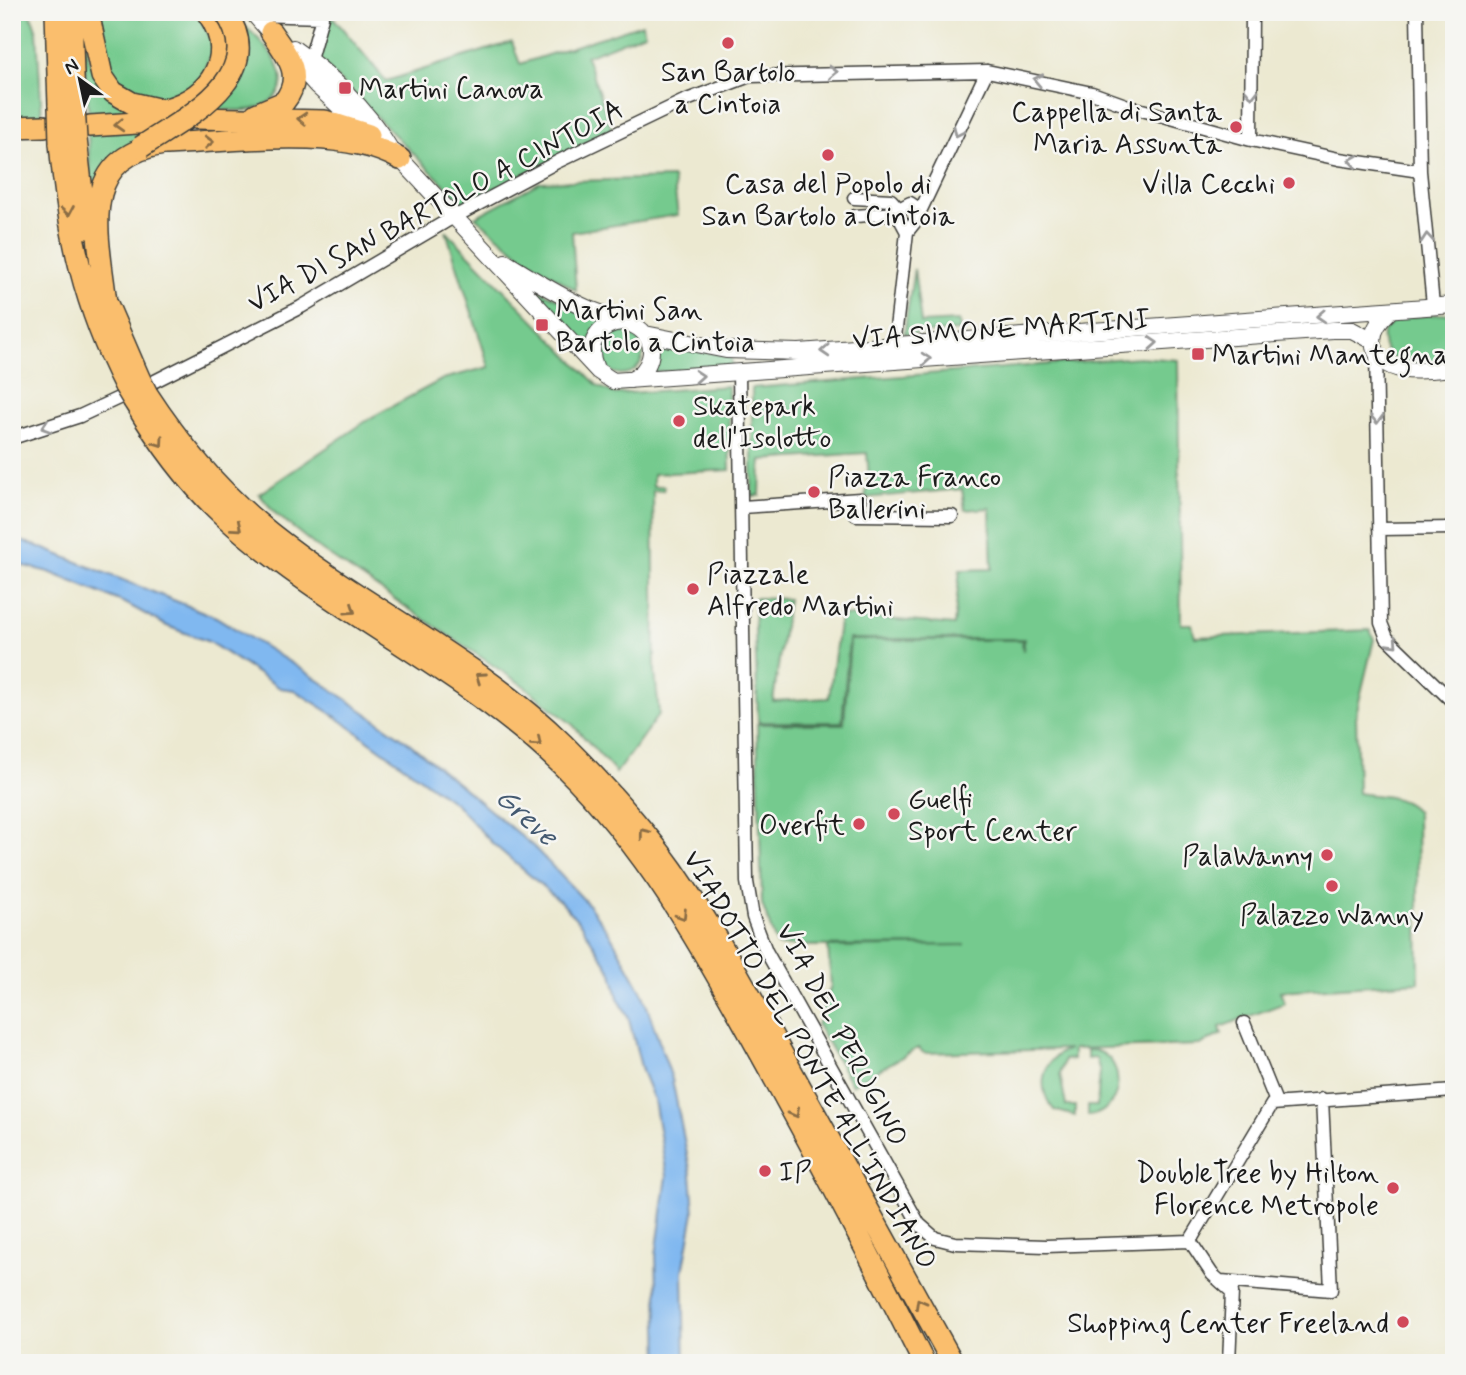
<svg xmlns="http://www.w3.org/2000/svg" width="1466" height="1375" font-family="Mynerve,sans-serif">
  <rect width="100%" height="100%" fill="#f6f6f2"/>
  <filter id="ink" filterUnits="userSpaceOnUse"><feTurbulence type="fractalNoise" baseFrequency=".0143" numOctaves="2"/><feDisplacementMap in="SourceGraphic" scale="14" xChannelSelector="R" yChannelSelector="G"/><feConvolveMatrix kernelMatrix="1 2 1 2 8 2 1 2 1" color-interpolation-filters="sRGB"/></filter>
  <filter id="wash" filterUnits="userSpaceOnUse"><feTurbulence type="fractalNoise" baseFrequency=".00686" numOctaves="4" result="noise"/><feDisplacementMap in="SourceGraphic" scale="28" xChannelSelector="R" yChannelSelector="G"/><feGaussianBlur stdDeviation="1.57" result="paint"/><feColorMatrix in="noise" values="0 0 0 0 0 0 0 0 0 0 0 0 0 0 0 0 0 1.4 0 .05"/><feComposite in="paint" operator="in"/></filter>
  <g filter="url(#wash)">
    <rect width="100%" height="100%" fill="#ece9d1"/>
    <!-- green -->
    <path fill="#75ca8e" stroke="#487355" stroke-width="2" d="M 12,12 L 30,12 L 37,32 L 42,118 L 12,120 Z
      M 93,12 L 197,12 L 214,44 L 203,78 L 182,96 L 154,102 L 126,91 L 105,71 Z
      M 332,16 L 386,81 L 512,42 L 520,64 L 642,24 L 645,33 L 586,56 L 612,130 L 464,204 L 318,59 Z
      M 81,17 L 90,64 L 161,119 L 89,119 Z
      M 234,17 C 260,38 313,86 257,108 C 245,113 222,109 208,109 Z
      M 156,129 L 93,189 L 91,189 L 88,133 Z
      M 673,178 L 678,215 L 572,232 L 576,290 L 522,256 L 475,217 L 540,182 Z
      M 446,231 L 598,386 L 615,394 L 728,386 L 730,470 L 653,474 L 653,486 L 664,486 L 664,490 L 653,491 L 655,672 L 659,714 L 616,773 L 573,725 L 524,686 L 318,548 L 275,513 L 259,494 L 372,417 L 443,379 L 489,367 Z
      M 914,269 L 921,323 L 959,321 L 960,331 L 904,334 Z
      M 533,287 L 605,321 L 585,346 L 532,290 Z
      M 1454,313 L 1454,360 C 1428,362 1378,373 1383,332 L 1396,318 Z
      M601 353a21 21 0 1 1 42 0a21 21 0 1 1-42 0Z
      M 658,343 L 731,356 L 732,368 L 653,372 L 659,354 Z
      M 1139,357 L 1178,360 L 1181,624 L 1192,624 L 1195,637 L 1370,630 L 1374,639 L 1356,714 L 1358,793 C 1379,797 1402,794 1417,812 L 1419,982 L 1280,991 L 1285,1003 L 1220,1027 L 1222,1034 L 1200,1045 L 1073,1049 L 1073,1059 L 1064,1060 L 1060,1074 L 1066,1106 L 1075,1106 L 1075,1116 L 1054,1110 C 1035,1088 1043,1057 1069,1049 L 924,1053 L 918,1048 L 852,1085 L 817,1025 L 831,985 L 828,947 L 965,945 L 777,946 L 762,904 L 757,724 L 844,724 L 850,640 L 1022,640 L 1023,651 L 1024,639 L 849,639 L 842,722 L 758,722 L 754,598 L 788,599 L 773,701 L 829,698 L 840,615 L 954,625 L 960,570 L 992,569 L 990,508 L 965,510 L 962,489 L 865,498 L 869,478 L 867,453 L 761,460 L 760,495 L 752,496 L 752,388 Z
      M 1087,1050 C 1126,1048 1129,1112 1088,1116 L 1088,1106 L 1097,1106 L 1100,1072 L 1096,1058 L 1087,1059 Z"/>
    <!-- water -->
    <path fill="#80b8f0" stroke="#4e6a86" stroke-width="2" d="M 12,539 L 32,544 L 216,617 L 314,677 L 408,742 L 533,846 L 587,903 L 610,934 L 642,992 L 672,1079 L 691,1174 L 694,1212 L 683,1272 L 685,1363 L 659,1363 L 656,1255 L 667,1176 L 654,1100 L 642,1071 L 628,1016 L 618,998 L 612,973 L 580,923 L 562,903 L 492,843 L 456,804 L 332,714 L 294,690 L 280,688 L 209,642 L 167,626 L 127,604 L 49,572 L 12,563 Z"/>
  </g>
  <g filter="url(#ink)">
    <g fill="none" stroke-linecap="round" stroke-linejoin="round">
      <defs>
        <path id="minor" d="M 1417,12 L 1420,171 L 1433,305
          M 255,15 L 322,17 L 310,60
          M 1251,140 L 1252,12
          M 854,198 L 891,200 L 899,209
          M 855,216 L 898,213
          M 907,232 L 900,219 L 899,209 L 910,203 L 919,209
          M 894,346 L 907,232 L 915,222 L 987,71
          M 1376,351 L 1381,623 L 1387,638 L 1454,703
          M 739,373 L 747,882 L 753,917 L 766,951 L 919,1224 L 935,1238 L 955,1243 L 1046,1246 L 1190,1241
          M 12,438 L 80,416 L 153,382 L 301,307 L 445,222 L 557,162 L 684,101 L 750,76 L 987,71 L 1092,93 L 1131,107 L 1251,140 L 1339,159 L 1420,171
          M 742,507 L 860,499 L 856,515 L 952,516
          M 1379,529 L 1454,528
          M 1244,1023 L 1276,1102
          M 1190,1241 L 1272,1104 L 1454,1091
          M 1190,1241 L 1212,1274 L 1232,1292 L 1229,1363
          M 1221,1281 L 1331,1290 L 1322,1099"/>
        <path id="tertiary" d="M 252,12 L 316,85 L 365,130
          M 293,48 C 329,73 367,109 389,147
          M 394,152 L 598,371 L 613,381 L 1333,330 L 1352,330 L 1373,341
          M 505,262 C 531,278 559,296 587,308 C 601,314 632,321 642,331 C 659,347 650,371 631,380
          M 1389,312 C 1379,321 1370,332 1374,346 C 1382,379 1429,370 1454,368
          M 645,334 L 726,350 L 799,352 L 1454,305
          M 595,366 C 586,344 598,324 622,322"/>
        <path id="trunk" d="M 56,12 L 59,106
          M 71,12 L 74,106
          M 88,12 L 102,76 L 113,92 L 132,103 L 196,118 L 325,121 L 369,135
          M 166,109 C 212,97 238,54 207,12
          M 256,114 L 284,102 C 305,76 287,55 271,32
          M 90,126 L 184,120
          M 12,127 L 44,126
          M 76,139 L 86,228
          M 60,143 C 68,232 84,306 125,386
          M 101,290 L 139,378
          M 106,303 C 99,238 75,157 164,144 C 233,141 341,125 400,159
          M 147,394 C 181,446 221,494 270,533 C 364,608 477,659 563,744 C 602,783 640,824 673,870 C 722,940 762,1018 803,1092 C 853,1182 903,1273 953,1363
          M 134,401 C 159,443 188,483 224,516 C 328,611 461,667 562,765 C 647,848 701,945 757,1047 C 815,1151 870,1256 924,1363"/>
      </defs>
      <!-- minor casing -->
      <use href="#minor" stroke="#3b3b37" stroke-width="15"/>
      <!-- tertiary casing -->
      <use href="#tertiary" stroke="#3b3b37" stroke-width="18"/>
      <!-- trunk casing -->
      <use href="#trunk" stroke="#3b3b37" stroke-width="24"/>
      <!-- minor -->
      <use href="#minor" stroke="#fff" stroke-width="12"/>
      <!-- tertiary -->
      <use href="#tertiary" stroke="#fff" stroke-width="16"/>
      <!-- trunk -->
      <use href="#trunk" stroke="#fabe6d" stroke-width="21"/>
      <defs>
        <path id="trunk-bridge" d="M 59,106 L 60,143
          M 74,106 L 76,139
          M 141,147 C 184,118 271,77 225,12
          M 139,378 L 147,394
          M 125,386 L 134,401"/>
      </defs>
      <!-- trunk-bridge casing -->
      <use href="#trunk-bridge" stroke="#3b3b37" stroke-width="24" stroke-linecap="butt"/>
      <!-- trunk-bridge -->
      <use href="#trunk-bridge" stroke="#fabe6d" stroke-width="21"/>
    </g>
    <!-- one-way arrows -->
    <defs><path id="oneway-chevron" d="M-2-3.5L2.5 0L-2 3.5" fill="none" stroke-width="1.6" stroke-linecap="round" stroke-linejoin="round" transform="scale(1.75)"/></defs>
    <g stroke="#999">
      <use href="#oneway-chevron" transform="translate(833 72) rotate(-2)"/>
      <use href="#oneway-chevron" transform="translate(1038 80) rotate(-168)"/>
      <use href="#oneway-chevron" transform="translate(1252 94) rotate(90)"/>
      <use href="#oneway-chevron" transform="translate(958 132) rotate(116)"/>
      <use href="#oneway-chevron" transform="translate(1353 161) rotate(-171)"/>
      <use href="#oneway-chevron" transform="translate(1427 238) rotate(-95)"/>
      <use href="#oneway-chevron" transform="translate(1321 316) rotate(177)"/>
      <use href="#oneway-chevron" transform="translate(1153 343) rotate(-4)"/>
      <use href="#oneway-chevron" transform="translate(825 351) rotate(177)"/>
      <use href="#oneway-chevron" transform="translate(926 359) rotate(-4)"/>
      <use href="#oneway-chevron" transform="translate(699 376) rotate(-4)"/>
      <use href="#oneway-chevron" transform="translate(1377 419) rotate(89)"/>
      <use href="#oneway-chevron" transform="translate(46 427) rotate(162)"/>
      <use href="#oneway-chevron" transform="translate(1393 643) rotate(47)"/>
    </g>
    <g stroke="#8b6d44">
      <use href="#oneway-chevron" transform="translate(302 119) rotate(-177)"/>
      <use href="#oneway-chevron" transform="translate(119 125) rotate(177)"/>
      <use href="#oneway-chevron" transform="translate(209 142) rotate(-2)"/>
      <use href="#oneway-chevron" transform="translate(68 211) rotate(80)"/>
      <use href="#oneway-chevron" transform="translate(159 442) rotate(55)"/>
      <use href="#oneway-chevron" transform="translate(237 527) rotate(40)"/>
      <use href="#oneway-chevron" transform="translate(351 610) rotate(34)"/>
      <use href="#oneway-chevron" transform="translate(480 677) rotate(-145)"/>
      <use href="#oneway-chevron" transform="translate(537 742) rotate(41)"/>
      <use href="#oneway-chevron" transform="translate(644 833) rotate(-128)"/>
      <use href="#oneway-chevron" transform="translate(682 915) rotate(58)"/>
      <use href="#oneway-chevron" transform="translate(795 1113) rotate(61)"/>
      <use href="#oneway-chevron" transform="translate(920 1303) rotate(-119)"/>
    </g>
  </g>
  <!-- markers -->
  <g fill="#d1495b" stroke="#f6f6f2" stroke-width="2.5">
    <circle cx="728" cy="43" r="7"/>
    <rect x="338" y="81" width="14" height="14" rx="3.5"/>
    <circle cx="1236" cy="127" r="7"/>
    <circle cx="828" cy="155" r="7"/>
    <circle cx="1289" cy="183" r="7"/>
    <rect x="535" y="318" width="14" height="14" rx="3.5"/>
    <rect x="1191" y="347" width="14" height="14" rx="3.5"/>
    <circle cx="679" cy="421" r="7"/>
    <circle cx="814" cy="492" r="7"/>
    <circle cx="693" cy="589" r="7"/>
    <circle cx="894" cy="814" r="7"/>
    <circle cx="859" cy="824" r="7"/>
    <circle cx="1327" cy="855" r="7"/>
    <circle cx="1332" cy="886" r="7"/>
    <circle cx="765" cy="1171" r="7"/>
    <circle cx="1393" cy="1188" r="7"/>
    <circle cx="1403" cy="1322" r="7"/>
  </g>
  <g text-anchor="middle" stroke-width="5" stroke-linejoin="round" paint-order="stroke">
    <!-- poi labels -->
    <g font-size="28" fill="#1c1c1c" stroke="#f6f6f2" text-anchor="start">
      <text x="728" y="81" text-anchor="middle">San Bartolo<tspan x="728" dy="32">a Cintoia</tspan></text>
      <text x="359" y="98">Martini Canova</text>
      <text x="1222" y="121" text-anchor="end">Cappella di Santa<tspan x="1222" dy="32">Maria Assunta</tspan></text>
      <text x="828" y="193" text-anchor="middle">Casa del Popolo di<tspan x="828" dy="32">San Bartolo a Cintoia</tspan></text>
      <text x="1275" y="193" text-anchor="end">Villa Cecchi</text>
      <text x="556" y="319">Martini San<tspan x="556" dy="32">Bartolo a Cintoia</tspan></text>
      <text x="1212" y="364">Martini Mantegna</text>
      <text x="693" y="415">Skatepark<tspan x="693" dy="32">dell'Isolotto</tspan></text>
      <text x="828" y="486">Piazza Franco<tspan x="828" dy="32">Ballerini</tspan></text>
      <text x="707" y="583">Piazzale<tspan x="707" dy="32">Alfredo Martini</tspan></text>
      <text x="908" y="808">Guelfi<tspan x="908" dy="32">Sport Center</tspan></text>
      <text x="845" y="834" text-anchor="end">Overfit</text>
      <text x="1313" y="865" text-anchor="end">PalaWanny</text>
      <text x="1332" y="924" text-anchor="middle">Palazzo Wanny</text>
      <text x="779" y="1181">IP</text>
      <text x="1379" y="1182" text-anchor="end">DoubleTree by Hilton<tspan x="1379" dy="32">Florence Metropole</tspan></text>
      <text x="1389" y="1332" text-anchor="end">Shopping Center Freeland</text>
    </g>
    <!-- street labels -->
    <g font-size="28" fill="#1c1c1c" stroke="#f6f6f2">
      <text transform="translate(435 205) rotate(-28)" y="10">VIA DI SAN BARTOLO A CINTOIA</text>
      <text transform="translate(1001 328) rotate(-4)" y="10">VIA SIMONE MARTINI</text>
      <text transform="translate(843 1034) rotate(62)" y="10">VIA DEL PERUGINO</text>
      <text transform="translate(811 1059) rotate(60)" y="10">VIADOTTO DEL PONTE ALL'INDIANO</text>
    </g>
    <!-- water labels -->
    <g font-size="30" font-style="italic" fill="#445a71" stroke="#f6f6f2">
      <text transform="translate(527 816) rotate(42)" y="10">Greve</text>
    </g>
  </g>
  <!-- margin -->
  <rect width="1466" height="1375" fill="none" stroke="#f6f6f2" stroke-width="42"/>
  <!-- north arrow -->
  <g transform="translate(80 80) rotate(327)" stroke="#f6f6f2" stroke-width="5" paint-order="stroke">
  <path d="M0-5L12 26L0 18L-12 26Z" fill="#1c1c1c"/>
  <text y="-10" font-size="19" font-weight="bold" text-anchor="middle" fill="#1c1c1c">N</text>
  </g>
</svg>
